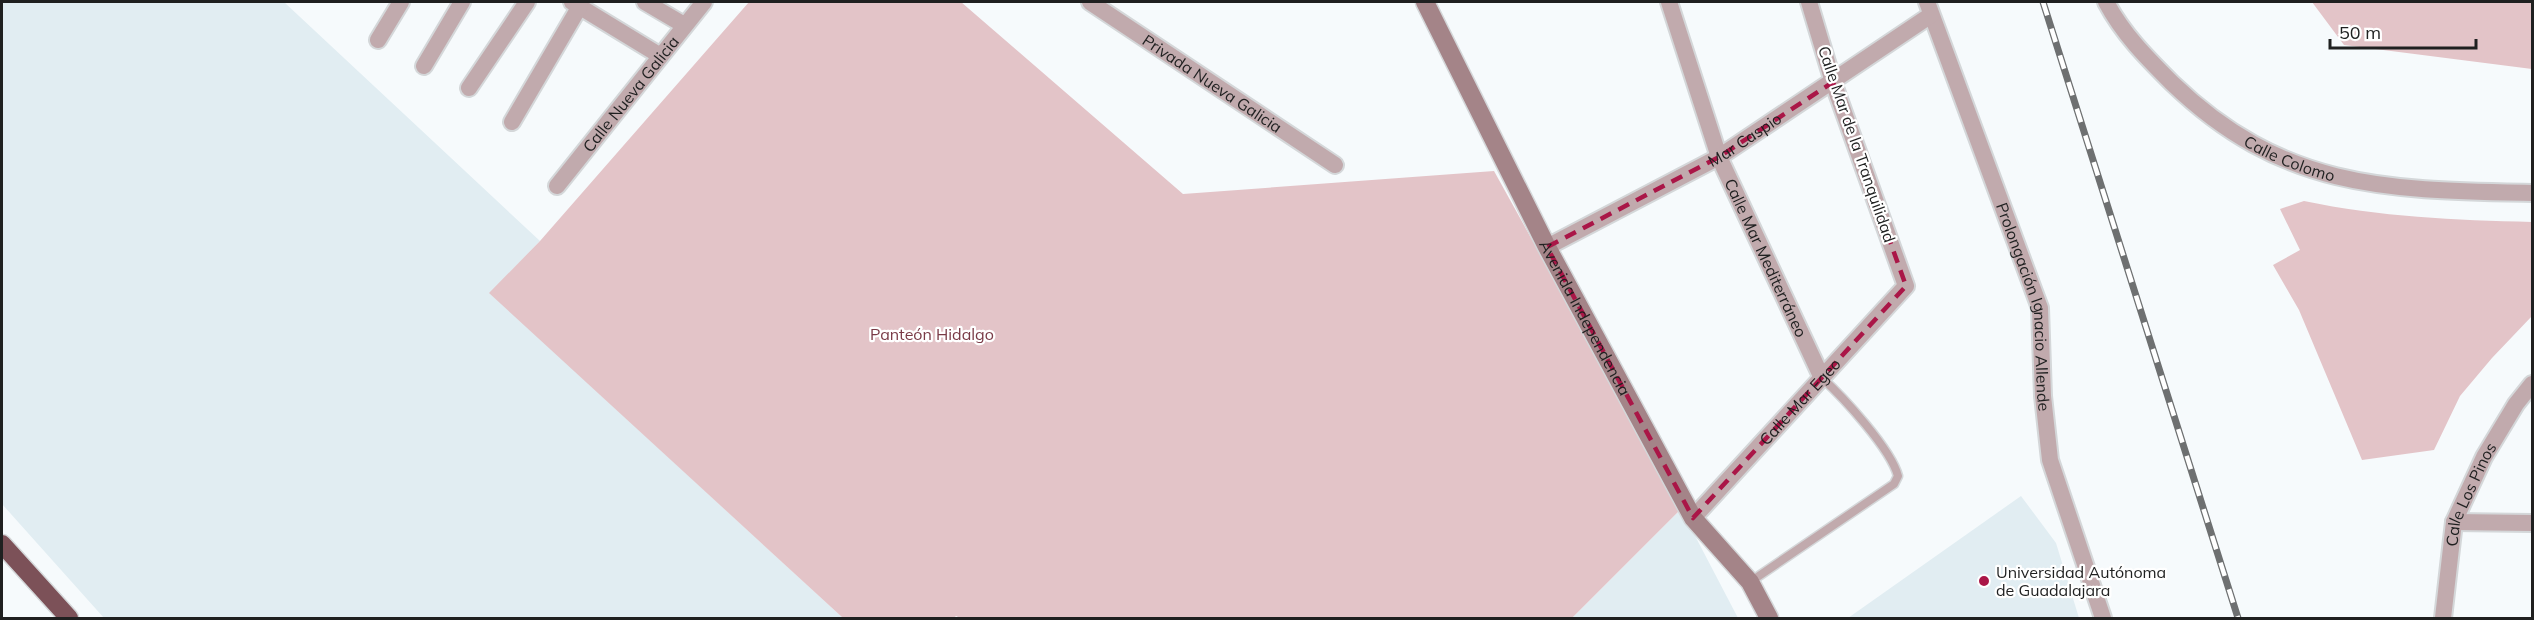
<svg xmlns="http://www.w3.org/2000/svg" width="2534" height="620" font-family="Mulish,sans-serif">
  <rect width="100%" height="100%" fill="#f6fafc"/>
  <!-- built -->
  <path fill="#e1edf2" d="M 2,2 L 284,2 L 540,241 L 490,293 L 843,618 L 104,618 L 2,504 Z
    M 2021,496 L 2056,543 L 2079,618 L 1848,618 Z
    M 1681,509 L 1738,618 L 1572,618 Z"/>
  <!-- green -->
  <path fill="#e3c4c8" d="M 749,2 L 961,2 L 1183,194 L 1494,171 L 1681,509 L 1572,618 L 960,618 L 956,616 L 954,618 L 843,618 L 489,293 L 540,241 Z
    M 2312,2 L 2532,2 L 2532,69 L 2344,45 Z
    M 2304,201 C 2380,217 2455,220 2532,222 L 2532,316 L 2492,358 L 2460,396 L 2434,450 L 2362,460 L 2299,310 L 2273,265 L 2300,250 L 2280,209 Z"/>
  <g fill="none" stroke-linecap="round" stroke-linejoin="round">
    <defs>
      <path id="lane" d="M 1750,582 L 1894,484 L 1898,476 C 1891,449 1843,397 1822,378"/>
      <g id="street">
        <path d="M 572,2 L 659,55"/>
        <path d="M 645,2 L 684,25"/>
        <path id="s1" d="M 1090,2 L 1335,165"/>
        <path id="s2" d="M 1669,2 L 1719,157 L 1822,378"/>
        <path id="s3" d="M 1927,2 L 2040,308 L 2043,396 L 2050,460 L 2103,618"/>
        <path id="s4" d="M 2106,2 C 2123,34 2146,57 2172,83 C 2283,190 2388,190 2532,193"/>
        <path d="M 378,40 L 401,2"/>
        <path d="M 424,66 L 462,2"/>
        <path d="M 469,88 L 527,2"/>
        <path d="M 512,122 L 580,6"/>
        <path id="s5" d="M 557,186 L 704,2"/>
        <path id="s6" d="M 1547,247 L 1719,157 L 1931,15"/>
        <path id="s7" d="M 1693,518 L 1906,286 L 1833,82 L 1809,2"/>
        <path d="M 2454,522 L 2532,523"/>
        <path id="s8" d="M 2443,618 L 2454,522 L 2484,457 L 2516,404 L 2532,384"/>
      </g>
      <g id="secondary">
        <path id="s9" d="M 1425,2 L 1547,247 L 1693,518 L 1750,582 L 1769,618"/>
      </g>
      <path id="highway" d="M 2,544 L 69,618"/>
    </defs>
    <!-- lane casing -->
    <use href="#lane" stroke="#d4d7d9" stroke-width="11"/>
    <!-- street casing -->
    <use href="#street" stroke="#d4d7d9" stroke-width="20"/>
    <!-- secondary casing -->
    <use href="#secondary" stroke="#d4d7d9" stroke-width="21"/>
    <!-- highway casing -->
    <use href="#highway" stroke="#d4d7d9" stroke-width="21"/>
    <!-- lane -->
    <use href="#lane" stroke="#c1aaad" stroke-width="8"/>
    <!-- street -->
    <use href="#street" stroke="#c1aaad" stroke-width="16"/>
    <!-- secondary -->
    <use href="#secondary" stroke="#a48488" stroke-width="18"/>
    <!-- highway -->
    <use href="#highway" stroke="#7c5158" stroke-width="18"/>
    <defs>
      <path id="rail" d="M 2043,2 L 2238,618"/>
    </defs>
    <!-- rail casing -->
    <use href="#rail" stroke="#6e7071" stroke-width="7"/>
    <!-- rail -->
    <use href="#rail" stroke="#fff" stroke-width="4.5" stroke-dasharray="14" stroke-linecap="butt"/>
  </g>
  <!-- marked area -->
  <path fill="none" stroke="#aa1647" stroke-width="4.5" stroke-dasharray="12 8" stroke-linejoin="round" d="M 1833,82 L 1906,286 L 1693,518 L 1547,247 L 1719,157 Z"/>
  <!-- markers -->
  <circle fill="#aa1647" stroke="#fff" stroke-width="2" cx="1984" cy="581" r="6"/>
  <g text-anchor="middle" stroke-width="4.5" stroke-linejoin="round" paint-order="stroke">
    <!-- street labels -->
    <g font-size="16" fill="#1f2020" stroke="#fff">
      <text dy="6" stroke="none"><textPath href="#s1" startOffset="147">Privada Nueva Galicia</textPath></text>
      <text dy="6" stroke="none"><textPath href="#s5" startOffset="118">Calle Nueva Galicia</textPath></text>
      <text dy="6" stroke="none"><textPath href="#s6" startOffset="225">Mar Caspio</textPath></text>
      <text transform="translate(1857 144) rotate(71)" y="6">Calle Mar de la Tranquilidad</text>
      <text dy="6" stroke="none"><textPath href="#s4" startOffset="246">Calle Colomo</textPath></text>
      <text dy="6" stroke="none"><textPath href="#s2" startOffset="274">Calle Mar Mediterráneo</textPath></text>
      <text dy="6" stroke="none"><textPath href="#s3" startOffset="322">Prolongación Ignacio Allende</textPath></text>
      <text dy="6" stroke="none"><textPath href="#s9" startOffset="354">Avenida Independencia</textPath></text>
      <text dy="6" stroke="none"><textPath href="#s7" startOffset="158">Calle Mar Egeo</textPath></text>
      <text dy="6" stroke="none"><textPath href="#s8" startOffset="128">Calle Los Pinos</textPath></text>
    </g>
    <!-- park labels -->
    <g font-size="16" fill="#793a46" stroke="#fff">
      <text x="932" y="340">Panteón Hidalgo</text>
    </g>
    <!-- poi labels -->
    <g font-size="16" fill="#1f2020" stroke="#fff" text-anchor="start">
      <text x="1996" y="578">Universidad Autónoma<tspan x="1996" dy="18">de Guadalajara</tspan></text>
    </g>
  </g>
  <!-- border -->
  <rect width="2534" height="620" fill="none" stroke="#1f2020" stroke-width="6"/>
  <!-- scale -->
  <path d="M2330 39v9h146v-9" fill="none" stroke="#1f2020" stroke-width="3"/>
  <text x="2339" y="39" font-size="18" fill="#1f2020" stroke="#ffffff" stroke-width="4.5" paint-order="stroke">50 m</text>
</svg>
